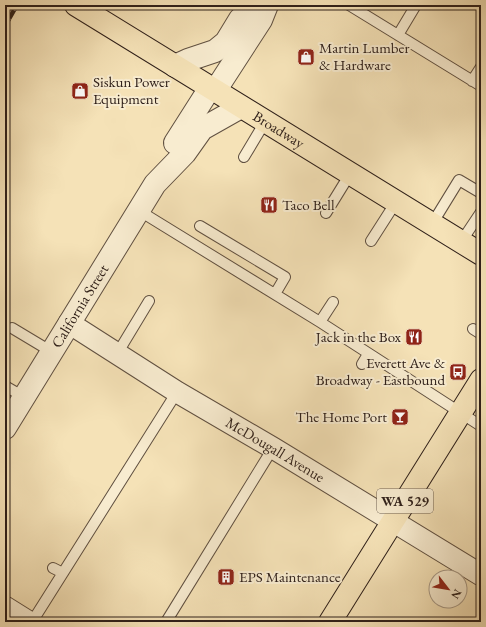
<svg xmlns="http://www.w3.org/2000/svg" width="486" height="627" font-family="'EB Garamond',serif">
  <rect width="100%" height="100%" fill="#f5e2b7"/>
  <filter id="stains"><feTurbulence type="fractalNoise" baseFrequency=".005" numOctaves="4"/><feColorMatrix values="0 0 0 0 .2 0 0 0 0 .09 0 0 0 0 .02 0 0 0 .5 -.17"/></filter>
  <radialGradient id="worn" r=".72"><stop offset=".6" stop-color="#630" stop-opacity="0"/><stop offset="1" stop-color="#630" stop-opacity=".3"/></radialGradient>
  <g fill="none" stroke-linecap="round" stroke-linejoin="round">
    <defs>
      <path id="service" d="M 349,5 L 481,86
        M 398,35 L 416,5
        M 472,81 L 481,67
        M 244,157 L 265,122
        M 138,210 L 320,322 L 481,426
        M 326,213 L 350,174
        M 432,224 L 459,180 L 481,193
        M 200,226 L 285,277 L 275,294
        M 371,241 L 396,202
        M 461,242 L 481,212
        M 320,322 L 333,302
        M 12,328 L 52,352
        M 473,329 L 481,334
        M 117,354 L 149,301
        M 362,364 L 368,354
        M 5,386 L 24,397
        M 53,568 L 63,573
        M 32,622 L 177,392
        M 166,622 L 273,448"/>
      <g id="minor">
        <path id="s1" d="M 69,323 L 177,392 L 273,448 L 481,575"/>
        <path d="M 5,607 L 29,622"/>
      </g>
      <g id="tertiary">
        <path d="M 175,66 L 188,60 L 215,51 L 226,42 L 240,19 L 257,5"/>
        <path d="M 215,91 L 261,20 L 267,5"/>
        <path d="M 175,143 L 210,88"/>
        <path id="s2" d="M 5,428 L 155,184 L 185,153 L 202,129 L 241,107"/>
      </g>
      <g id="primary">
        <path id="s3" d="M 76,5 L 481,254"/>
        <path d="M 330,622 L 481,380"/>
      </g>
    </defs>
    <!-- service casing -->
    <use href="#service" stroke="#605041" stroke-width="12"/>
    <!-- minor casing -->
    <use href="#minor" stroke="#605041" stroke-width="23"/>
    <!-- tertiary casing -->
    <use href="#tertiary" stroke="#605041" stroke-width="24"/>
    <!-- primary casing -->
    <use href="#primary" stroke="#2f201a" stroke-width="24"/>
    <!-- service -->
    <use href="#service" stroke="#f8ecd0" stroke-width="10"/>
    <!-- minor -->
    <use href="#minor" stroke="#f8ecd0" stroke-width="21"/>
    <!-- tertiary -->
    <use href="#tertiary" stroke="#f8ecd0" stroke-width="22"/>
    <!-- primary -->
    <use href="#primary" stroke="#f5e2b7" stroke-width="22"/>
    <defs>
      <path id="rail" d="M 5,8 L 7,5
        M 5,26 L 17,5"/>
    </defs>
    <!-- rail casing -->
    <use href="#rail" stroke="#2f201a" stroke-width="4.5"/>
    <!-- rail -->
    <use href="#rail" stroke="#f8ecd0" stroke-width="3" stroke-dasharray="9" stroke-linecap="butt"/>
  </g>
  <!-- icons -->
  <defs>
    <symbol id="shop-square" viewBox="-11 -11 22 22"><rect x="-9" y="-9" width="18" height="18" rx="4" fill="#8f2418" stroke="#f8ecd0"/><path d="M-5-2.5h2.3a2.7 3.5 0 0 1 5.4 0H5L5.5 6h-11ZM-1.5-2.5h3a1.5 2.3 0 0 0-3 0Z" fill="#fff"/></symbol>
    <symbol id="restaurant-square" viewBox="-11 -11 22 22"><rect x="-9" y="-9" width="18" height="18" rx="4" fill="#8f2418" stroke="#f8ecd0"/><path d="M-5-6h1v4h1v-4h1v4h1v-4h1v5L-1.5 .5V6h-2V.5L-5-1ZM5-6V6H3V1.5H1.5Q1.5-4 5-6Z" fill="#fff"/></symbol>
    <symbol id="bus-square" viewBox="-11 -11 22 22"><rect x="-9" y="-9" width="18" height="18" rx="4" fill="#8f2418" stroke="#f8ecd0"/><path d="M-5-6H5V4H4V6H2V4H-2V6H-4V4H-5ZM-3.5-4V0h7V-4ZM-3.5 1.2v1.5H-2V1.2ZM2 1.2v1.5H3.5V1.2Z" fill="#fff"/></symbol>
    <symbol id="bar-square" viewBox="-11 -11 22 22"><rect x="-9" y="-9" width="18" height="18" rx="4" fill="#8f2418" stroke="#f8ecd0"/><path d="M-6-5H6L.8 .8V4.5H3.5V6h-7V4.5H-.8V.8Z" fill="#fff"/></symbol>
    <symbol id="building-square" viewBox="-11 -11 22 22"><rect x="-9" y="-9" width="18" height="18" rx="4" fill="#8f2418" stroke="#f8ecd0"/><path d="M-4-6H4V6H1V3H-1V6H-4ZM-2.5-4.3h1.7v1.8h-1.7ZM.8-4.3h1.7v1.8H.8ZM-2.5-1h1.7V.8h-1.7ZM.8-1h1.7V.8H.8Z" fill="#fff"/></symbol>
  </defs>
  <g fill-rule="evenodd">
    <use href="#shop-square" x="296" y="47" width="20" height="20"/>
    <use href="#shop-square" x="70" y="81" width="20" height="20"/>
    <use href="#restaurant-square" x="259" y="195" width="20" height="20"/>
    <use href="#restaurant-square" x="404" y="327" width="20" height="20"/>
    <use href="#bus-square" x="448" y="362" width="20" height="20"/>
    <use href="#bar-square" x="390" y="407" width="20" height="20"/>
    <use href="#building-square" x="216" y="567" width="20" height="20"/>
  </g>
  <g text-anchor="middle" stroke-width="4" stroke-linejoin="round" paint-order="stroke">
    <!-- shield labels -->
    <rect fill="#f8ecd0" stroke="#6b5d51" stroke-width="1" x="377" y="489" width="56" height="24" rx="3"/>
    <g font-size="14" font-weight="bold" fill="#2f201a">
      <text x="405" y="506">WA 529</text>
    </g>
    <!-- poi labels -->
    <g font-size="15" fill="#2f201a" stroke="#f8ecd0" text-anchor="start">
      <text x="319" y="53">Martin Lumber<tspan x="319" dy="17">&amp; Hardware</tspan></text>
      <text x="93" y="87">Siskun Power<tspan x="93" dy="17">Equipment</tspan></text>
      <text x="282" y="210">Taco Bell</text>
      <text x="401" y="342" text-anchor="end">Jack in the Box</text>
      <text x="445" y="368" text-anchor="end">Everett Ave &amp;<tspan x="445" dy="17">Broadway - Eastbound</tspan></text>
      <text x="387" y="422" text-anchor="end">The Home Port</text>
      <text x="239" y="582">EPS Maintenance</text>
    </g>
    <!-- street labels -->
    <g font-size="15" fill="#2f201a" stroke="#f8ecd0">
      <text dy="5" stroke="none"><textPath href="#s3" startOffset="238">Broadway</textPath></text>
      <text dy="5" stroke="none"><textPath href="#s2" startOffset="143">California Street</textPath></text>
      <text dy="5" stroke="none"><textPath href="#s1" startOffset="242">McDougall Avenue</textPath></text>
    </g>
  </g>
  <!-- margin -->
  <rect width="486" height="627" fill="none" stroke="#f5e2b7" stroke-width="20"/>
  <rect x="6" y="6" width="474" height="615" fill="none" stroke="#2f201a" stroke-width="2"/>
  <rect x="10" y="10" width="466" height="607" fill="none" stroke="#2f201a"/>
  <!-- north arrow -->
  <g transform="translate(448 589) rotate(121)"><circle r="19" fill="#f8ecd0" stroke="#a89a87"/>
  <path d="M0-3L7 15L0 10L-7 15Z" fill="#8f2418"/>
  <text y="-6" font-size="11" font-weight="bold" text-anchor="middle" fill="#2f201a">N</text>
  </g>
  <rect width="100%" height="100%" filter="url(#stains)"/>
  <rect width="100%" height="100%" fill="url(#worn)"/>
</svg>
